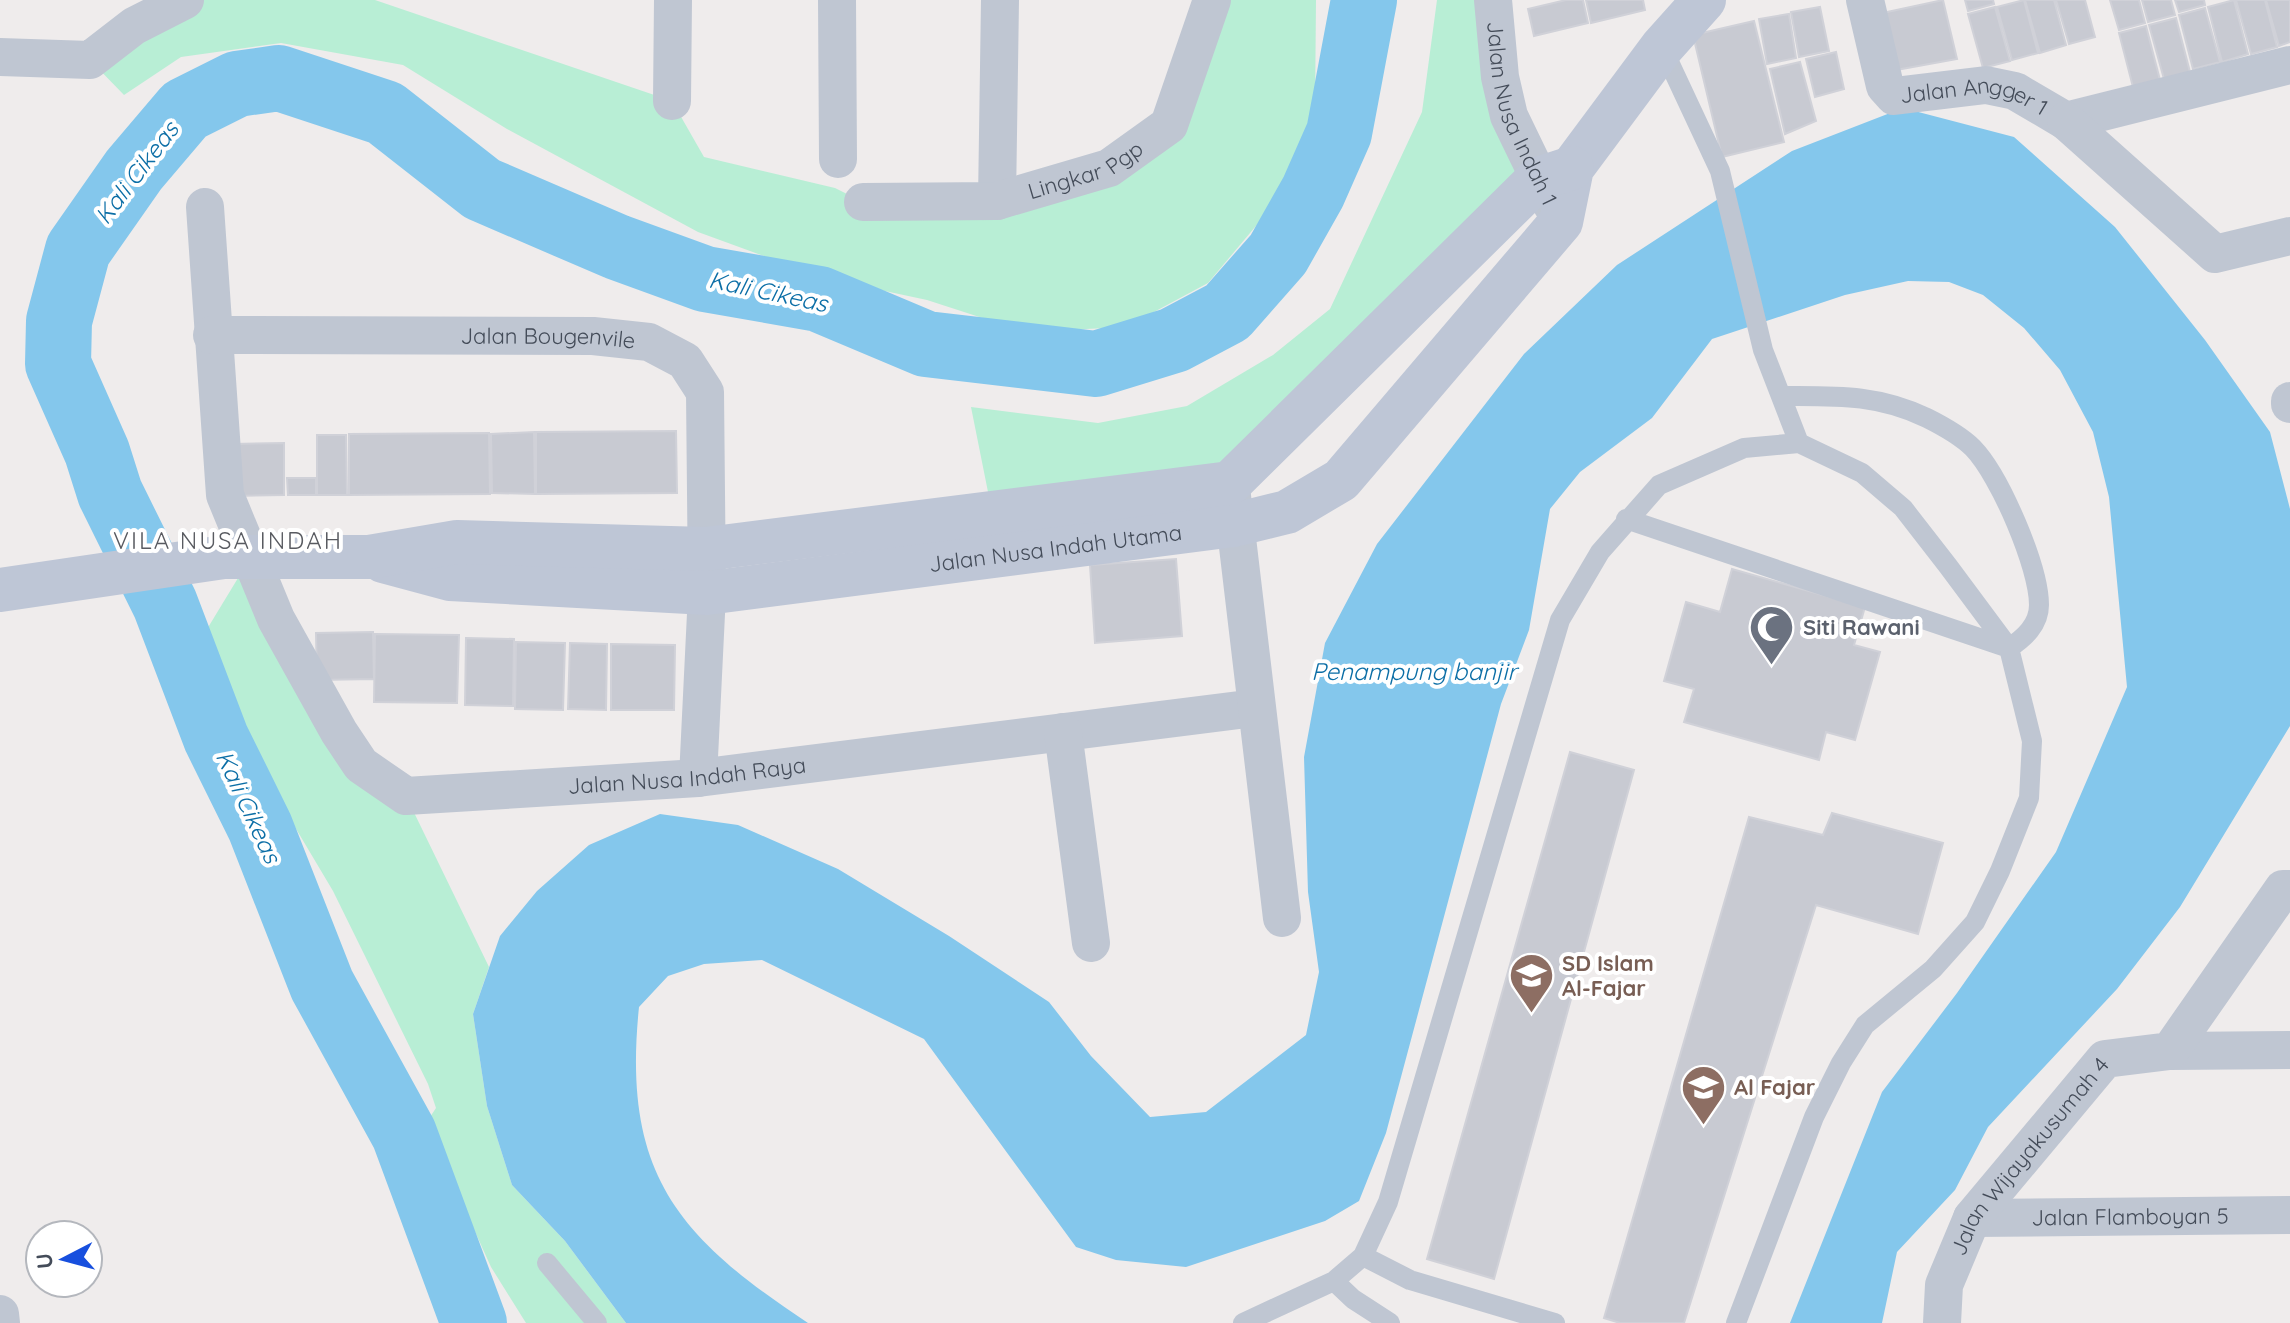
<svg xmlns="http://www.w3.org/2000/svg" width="2290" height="1323" font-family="Quicksand,sans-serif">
  <rect width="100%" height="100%" fill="#efecec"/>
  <!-- green -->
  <path fill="#b8eed5" d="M 185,0 L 375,0 L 672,101 L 704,157 L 835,188 L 863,202 L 997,201 L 1169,125 L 1212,0 L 1316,0 L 1315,111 L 1271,208 L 1208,283 L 1126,327 L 1026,332 L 927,300 L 824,278 L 698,232 L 507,129 L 403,65 L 281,43 L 181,57 L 124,95 L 90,60 Z
    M 1437,0 L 1493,0 L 1538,179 L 1230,483 L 992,512 L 971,407 L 1098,423 L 1187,406 L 1273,355 L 1330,309 L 1422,112 Z
    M 252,555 L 276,619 L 406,796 L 489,967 L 473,1014 L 487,1106 L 512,1185 L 565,1241 L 626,1323 L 526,1323 L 491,1267 L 426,1123 L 436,1108 L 428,1084 L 333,891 L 245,743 L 201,639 Z"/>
  <!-- water -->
  <path fill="#84c7ec" d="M 1903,108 L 2014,137 L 2115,227 L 2205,340 L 2270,432 L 2290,509 L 2290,726 L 2180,907 L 2117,989 L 1988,1127 L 1955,1190 L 1897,1252 L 1882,1323 L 1790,1323 L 1882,1092 L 1957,993 L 2056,852 L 2127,687 L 2109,497 L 2093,432 L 2060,370 L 2024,328 L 1983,295 L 1949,282 L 1908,281 L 1845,295 L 1712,339 L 1652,418 L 1580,472 L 1550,509 L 1529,630 L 1501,704 L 1386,1133 L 1359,1201 L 1325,1221 L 1186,1267 L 1116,1260 L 1076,1247 L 924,1039 L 762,960 L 704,964 L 668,976 L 639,1007 C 622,1172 676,1236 808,1323 L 626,1323 L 565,1241 L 512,1185 L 487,1106 L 473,1014 L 500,936 L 537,891 L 589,845 L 660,814 L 738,825 L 838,869 L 949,936 L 1049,1002 L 1091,1056 L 1150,1117 L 1206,1112 L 1306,1035 L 1319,972 L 1308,892 L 1304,757 L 1325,643 L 1377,544 L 1524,354 L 1617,265 L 1792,151 Z"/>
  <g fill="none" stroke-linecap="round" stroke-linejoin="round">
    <!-- river -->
    <path stroke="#84c7ec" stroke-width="66" d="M 474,1323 L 404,1134 L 322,985 L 260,827 L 216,738 L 165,604 L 110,493 L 97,452 L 58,364 L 59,321 L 78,250 L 134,170 L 185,110 L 237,84 L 279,78 L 385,113 L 482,189 L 617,247 L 705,279 L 819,299 L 926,344 L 1096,364 L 1174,340 L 1227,312 L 1278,254 L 1313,192 L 1339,133 L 1364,0"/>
  </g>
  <!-- building -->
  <path fill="#c8cad2" stroke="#d0d1d8" stroke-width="2" d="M 1566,0 L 1583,0 L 1588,23 L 1534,36 L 1528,9 Z
    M 1586,0 L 1643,0 L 1645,10 L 1591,23 Z
    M 1943,0 L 1957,59 L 1885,72 L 1873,15 Z
    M 1965,0 L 1993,0 L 1994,4 L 1968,11 Z
    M 2024,0 L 2038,53 L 2012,60 L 1997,7 Z
    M 2025,0 L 2054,0 L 2066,45 L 2040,53 Z
    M 2056,0 L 2085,0 L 2095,37 L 2069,44 Z
    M 2110,0 L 2139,0 L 2145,23 L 2119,30 Z
    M 2142,0 L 2171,0 L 2175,15 L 2148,22 Z
    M 2175,0 L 2204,0 L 2205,5 L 2179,12 Z
    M 2234,0 L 2248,54 L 2222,62 L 2208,7 Z
    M 2236,0 L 2265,0 L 2277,47 L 2251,54 Z
    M 2266,0 L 2290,0 L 2290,42 L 2279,46 Z
    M 1820,7 L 1829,51 L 1799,57 L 1791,12 Z
    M 1995,7 L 2010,61 L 1983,68 L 1968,14 Z
    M 2205,8 L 2220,62 L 2193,69 L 2179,15 Z
    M 1789,14 L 1796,58 L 1767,64 L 1759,19 Z
    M 2176,18 L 2190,72 L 2164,79 L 2149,25 Z
    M 1754,21 L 1784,142 L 1722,157 L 1693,35 Z
    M 2146,26 L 2160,80 L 2133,87 L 2119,33 Z
    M 1836,52 L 1844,89 L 1815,97 L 1806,59 Z
    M 1800,62 L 1816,121 L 1785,134 L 1770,69 Z
    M 676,431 L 677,493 L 536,494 L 536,432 Z
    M 534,432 L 535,494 L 492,493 L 491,434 Z
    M 489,433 L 490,494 L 349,495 L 349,434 Z
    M 317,435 L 346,435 L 347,495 L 317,495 Z
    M 284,443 L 284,495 L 233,496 L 233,444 Z
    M 287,478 L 316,478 L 316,495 L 288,495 Z
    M 1176,559 L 1182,636 L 1095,643 L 1090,565 Z
    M 1732,569 L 1865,607 L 1854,645 L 1880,652 L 1855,740 L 1826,732 L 1819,760 L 1684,722 L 1694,689 L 1664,681 L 1686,602 L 1720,612 Z
    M 373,632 L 374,679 L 317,680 L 316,633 Z
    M 375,634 L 459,635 L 457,703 L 374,702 Z
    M 466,638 L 514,639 L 513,706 L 465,705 Z
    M 516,642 L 565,643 L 563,710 L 515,709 Z
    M 570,643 L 607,644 L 606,710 L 568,709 Z
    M 611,644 L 675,645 L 674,710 L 611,710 Z
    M 1570,752 L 1634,770 L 1494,1279 L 1427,1259 Z
    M 1832,813 L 1943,843 L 1918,934 L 1816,905 L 1684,1323 L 1620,1323 L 1604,1318 L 1749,817 L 1823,835 Z"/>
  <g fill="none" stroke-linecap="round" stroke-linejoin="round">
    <!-- lane -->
    <path stroke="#bfc6d2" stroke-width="20" d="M 1662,47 L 1720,171 L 1763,350 L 1799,443
      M 1783,396 C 1835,396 1878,394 1927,418 C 1941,425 1962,437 1973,448 C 2000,476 2039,567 2039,605 C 2039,625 2024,638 2009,648
      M 1626,519 L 2009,648
      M 547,1263 L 597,1323
      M 1334,1281 L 1353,1299 L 1390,1323
      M 1243,1323 L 1334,1281 L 1363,1256
      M 1555,1323 L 1410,1280 L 1363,1256 L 1388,1202 L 1560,620 L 1600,552 L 1659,485 L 1744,448 L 1799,443 L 1862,473 L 1903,508 L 1948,566 L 2009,648 L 2032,741 L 2029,798 L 2000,871 L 1975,922 L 1933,969 L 1865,1025 L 1841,1063 L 1814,1117 L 1736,1323"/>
    <!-- street -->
    <g stroke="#bfc6d2" stroke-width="38">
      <path d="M 837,0 L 838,159"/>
      <path id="s1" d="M 1493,0 L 1500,77 L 1509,116 L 1552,205"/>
      <path id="s2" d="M 1865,0 L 1885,86 L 1894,96 L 1986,85 L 2015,91 L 2066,121 L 2290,65"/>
      <path d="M 0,57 L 90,60 L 134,26 L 185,0"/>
      <path d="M 672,101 L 673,0"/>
      <path d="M 2066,121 L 2215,254 L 2290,236"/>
      <path d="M 997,201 L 1000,0"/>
      <path id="s3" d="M 863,202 L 997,201 L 1109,168 L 1169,125 L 1212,0"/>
      <path id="s4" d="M 205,207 L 225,495 L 276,619 L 339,732 L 361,765 L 406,796 L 698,778 L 1255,708"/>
      <path id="s5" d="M 212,335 L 593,336 L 649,342 L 685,361 L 705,392 L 707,593 L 698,778"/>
      <path d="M 2290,401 L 2290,404"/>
      <path d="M 1232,496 L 1282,918"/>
      <path d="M 1063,732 L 1091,943"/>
      <path d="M 2170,1051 L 2290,1050"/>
      <path id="s6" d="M 1972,1218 L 2290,1215"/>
      <path d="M 0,1314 L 1,1323"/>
      <path id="s7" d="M 1942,1323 L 1944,1285 L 1972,1218 L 2105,1059 L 2170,1051 L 2283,889 L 2290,889"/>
    </g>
    <!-- secondary -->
    <g stroke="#bec6d6" stroke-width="44">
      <path id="s8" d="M 383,561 L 450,579 L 707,593 L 1234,525 L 1287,512 L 1341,480 L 1561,222 L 1572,168 L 1662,47 L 1704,0"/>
      <path d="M 0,590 L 224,557 L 369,557 L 457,542 L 706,549 L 1230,483 L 1538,179 L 1572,168"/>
    </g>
  </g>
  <!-- icons -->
  <defs>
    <symbol id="mosque-pin" viewBox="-11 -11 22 30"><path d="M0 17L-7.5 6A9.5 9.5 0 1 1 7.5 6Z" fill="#6b7280" stroke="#fff"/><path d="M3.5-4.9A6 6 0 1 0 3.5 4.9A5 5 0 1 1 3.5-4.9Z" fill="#fff"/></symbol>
    <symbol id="school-pin" viewBox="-11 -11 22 30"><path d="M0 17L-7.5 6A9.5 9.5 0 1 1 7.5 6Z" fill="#8d6e63" stroke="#fff"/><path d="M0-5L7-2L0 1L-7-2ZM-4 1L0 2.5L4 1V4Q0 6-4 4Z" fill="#fff"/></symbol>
  </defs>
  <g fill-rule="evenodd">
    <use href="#mosque-pin" x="1746" y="602" width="51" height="69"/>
    <use href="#school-pin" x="1506" y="950" width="51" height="69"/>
    <use href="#school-pin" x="1678" y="1062" width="51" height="69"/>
  </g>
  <g text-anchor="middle" stroke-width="8" stroke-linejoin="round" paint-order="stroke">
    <!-- street labels -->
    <g font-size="22" fill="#444c59" stroke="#fff">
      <text dy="8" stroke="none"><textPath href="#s2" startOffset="184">Jalan Angger 1</textPath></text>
      <text dy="8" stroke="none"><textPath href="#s1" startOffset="118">Jalan Nusa Indah 1</textPath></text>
      <text dy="8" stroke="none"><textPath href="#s3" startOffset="228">Lingkar Pgp</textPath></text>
      <text dy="8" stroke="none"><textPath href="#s5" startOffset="336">Jalan Bougenvile</textPath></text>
      <text dy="8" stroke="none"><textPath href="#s8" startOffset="678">Jalan Nusa Indah Utama</textPath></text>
      <text dy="8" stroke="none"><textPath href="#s4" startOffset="928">Jalan Nusa Indah Raya</textPath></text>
      <text dy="8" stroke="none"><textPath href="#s7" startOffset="194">Jalan Wijayakusumah 4</textPath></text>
      <text dy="8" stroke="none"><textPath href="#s6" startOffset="158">Jalan Flamboyan 5</textPath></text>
    </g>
    <!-- worship labels -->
    <g font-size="22" font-weight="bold" fill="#5b616d" stroke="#fff" text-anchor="start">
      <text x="1803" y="635">Siti Rawani</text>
    </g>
    <!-- education labels -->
    <g font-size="22" font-weight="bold" fill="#785e54" stroke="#fff" text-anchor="start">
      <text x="1562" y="971">SD Islam<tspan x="1562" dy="25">Al-Fajar</tspan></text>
      <text x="1734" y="1095">Al Fajar</text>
    </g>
    <!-- water labels -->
    <g font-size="24" font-style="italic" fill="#0b6ea6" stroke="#fff">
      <text transform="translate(137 173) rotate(-53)" y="8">Kali Cikeas</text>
      <text transform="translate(768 292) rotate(12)" y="8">Kali Cikeas</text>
      <text x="1414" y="680">Penampung banjir</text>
      <text transform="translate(248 807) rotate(65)" y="8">Kali Cikeas</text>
    </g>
    <!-- neighbourhood labels -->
    <g font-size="24" letter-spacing="2" fill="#595b61" stroke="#fff">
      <text x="228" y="549">VILA NUSA INDAH</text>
    </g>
  </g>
  <!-- north arrow -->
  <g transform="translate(64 1259) rotate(264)"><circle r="38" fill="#ffffff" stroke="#b4b7bd" stroke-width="2"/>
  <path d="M0-6L14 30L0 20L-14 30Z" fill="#174fde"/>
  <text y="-12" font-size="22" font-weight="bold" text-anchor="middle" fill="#444c59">U</text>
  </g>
</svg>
